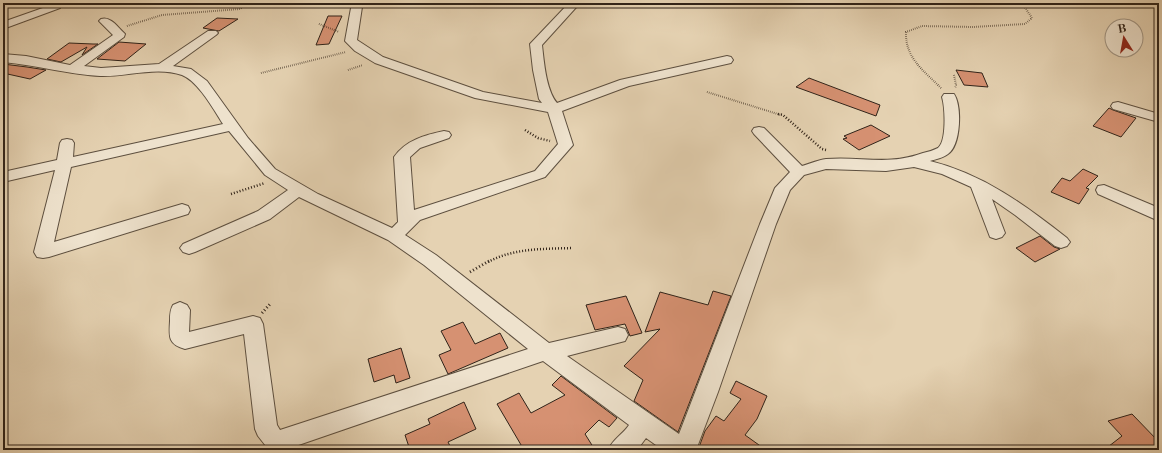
<svg xmlns="http://www.w3.org/2000/svg" width="1162" height="453" font-family="'Libre Bodoni',serif">
  <rect width="100%" height="100%" fill="#e5d2b2"/>
  <filter id="stains"><feTurbulence type="fractalNoise" baseFrequency=".005" numOctaves="4"/><feColorMatrix values="0 0 0 0 .2 0 0 0 0 .09 0 0 0 0 .02 0 0 0 .5 -.17"/></filter>
  <radialGradient id="worn" r=".72"><stop offset=".6" stop-color="#630" stop-opacity="0"/><stop offset="1" stop-color="#630" stop-opacity=".3"/></radialGradient>
  <!-- building -->
  <path fill="#d69172" stroke="#302319" d="M 328,16 L 342,16 L 329,44 L 316,45 Z
    M 217,18 L 238,19 L 219,31 L 203,28 Z
    M 119,42 L 146,44 L 125,61 L 97,59 Z
    M 69,43 L 93,44 L 98,44 L 82,55 L 87,47 L 61,62 L 47,59 Z
    M 3,64 L 27,67 L 46,70 L 30,79 L 3,73 Z
    M 956,70 L 982,73 L 988,87 L 964,85 Z
    M 809,78 L 880,105 L 876,116 L 796,87 Z
    M 1109,108 L 1113,110 L 1136,118 L 1121,137 L 1093,126 Z
    M 871,125 L 890,136 L 859,150 L 843,139 L 847,138 L 844,136 Z
    M 1083,169 L 1098,176 L 1086,188 L 1089,189 L 1079,204 L 1051,192 L 1062,178 L 1070,181 Z
    M 1040,236 L 1054,247 L 1060,249 L 1035,262 L 1016,248 Z
    M 713,291 L 731,296 L 678,432 L 634,401 L 643,380 L 624,366 L 660,329 L 645,332 L 660,292 L 708,305 Z
    M 626,296 L 642,333 L 630,336 L 625,324 L 595,330 L 586,305 Z
    M 463,322 L 475,344 L 500,333 L 508,348 L 448,374 L 439,355 L 451,350 L 441,331 Z
    M 401,348 L 410,378 L 396,383 L 394,375 L 374,382 L 368,359 Z
    M 561,376 L 617,418 L 609,427 L 599,420 L 585,434 L 595,450 L 524,450 L 497,404 L 519,393 L 531,413 L 565,395 L 552,385 Z
    M 736,381 L 767,396 L 757,419 L 745,435 L 766,450 L 698,450 L 705,431 L 716,416 L 724,421 L 741,399 L 730,393 Z
    M 464,402 L 476,429 L 448,442 L 452,450 L 410,450 L 405,435 L 430,424 L 428,419 Z
    M 1132,414 L 1159,442 L 1159,450 L 1104,450 L 1122,436 L 1108,421 Z"/>
  <g fill="none" stroke-linecap="round" stroke-linejoin="round">
    <defs>
      <path id="minor" d="M 57,3 L 61,6 L 60,8 L 3,29 L 3,22 Z
        M 348,3 L 359,3 L 362,7 L 357,40 L 383,57 L 483,92 L 542,103 L 539,99 L 533,70 L 530,44 L 569,3 L 580,3 L 542,45 C 544,62 546,90 557,103 L 620,80 L 727,56 L 731,57 L 733,60 L 731,63 L 629,86 L 562,111 L 573,145 L 545,177 L 420,220 L 405,235 L 436,255 L 549,343 L 618,327 L 625,329 L 628,335 L 625,341 L 567,356 L 679,434 L 760,224 L 775,188 L 790,172 L 754,134 L 752,131 L 754,128 L 759,127 L 764,128 L 802,166 C 809,164 818,160 826,159 C 861,156 888,166 923,153 C 928,152 934,150 938,148 C 947,141 945,107 942,97 L 944,94 L 954,94 C 962,106 961,145 948,154 C 943,158 936,159 930,161 C 983,174 1025,205 1067,238 L 1070,242 L 1067,246 L 1061,248 L 1055,246 L 1015,215 L 992,199 L 1005,233 L 1002,237 L 996,239 L 990,237 L 971,187 L 942,174 L 914,167 L 886,171 L 826,169 L 804,175 L 790,190 L 776,224 L 718,392 L 696,450 L 663,450 L 646,438 L 637,450 L 608,450 C 613,439 623,434 629,425 L 543,361 L 284,450 L 269,450 L 258,436 L 255,429 L 244,334 L 185,349 C 168,344 169,337 170,321 C 170,315 170,310 173,305 L 180,302 L 187,305 L 190,310 L 189,332 L 253,316 L 260,318 L 263,324 L 277,425 L 280,430 L 528,349 L 424,265 L 388,240 L 299,197 L 270,219 L 195,252 L 189,254 L 183,252 L 180,248 L 183,244 L 258,211 L 288,190 L 265,175 L 229,131 L 71,167 L 54,242 L 182,204 L 188,206 L 190,210 L 188,214 L 49,257 L 43,258 L 37,257 L 34,252 L 55,170 L 3,182 L 3,172 L 57,160 L 60,143 L 62,140 L 67,139 L 72,140 L 74,143 L 73,157 L 223,124 C 214,110 198,81 182,75 C 157,66 126,77 100,76 C 67,74 36,65 3,62 L 3,54 L 26,56 L 70,65 L 113,35 L 99,21 L 101,19 C 110,16 117,26 123,32 L 125,34 L 124,37 L 84,66 L 101,68 L 159,64 L 208,31 L 216,31 L 218,33 L 216,35 L 173,66 L 191,69 L 207,81 L 248,138 L 275,169 L 318,194 L 392,228 L 398,222 L 394,157 C 406,140 425,135 444,131 L 449,132 L 451,135 L 449,138 L 420,148 L 410,157 L 414,210 L 535,171 L 558,144 L 548,112 L 475,98 L 375,63 L 355,51 L 345,41 L 351,8 Z
        M 1118,102 L 1159,114 L 1159,122 L 1113,109 L 1111,106 L 1113,103 Z
        M 1104,185 L 1159,208 L 1159,221 L 1098,194 L 1096,190 L 1098,186 Z"/>
    </defs>
    <!-- minor casing -->
    <use href="#minor" stroke="#5d4f3f" stroke-width="2"/>
    <!-- path-far2 -->
    <path stroke="#302319" stroke-width="2" stroke-dasharray="0.5 1.5" stroke-linecap="butt" d="M 319,24 L 339,32
      M 127,26 L 162,15 L 240,9 L 248,3
      M 348,70 L 363,65
      M 261,73 L 346,52
      M 954,75 L 956,85 L 955,88
      M 941,88 C 924,71 905,58 906,32 L 922,26 L 973,27 L 1025,24 L 1032,18 L 1022,3
      M 707,92 L 781,115"/>
    <!-- path-far1 -->
    <path stroke="#302319" stroke-width="2.5" stroke-dasharray="1 2" stroke-linecap="butt" d="M 778,114 L 783,115 L 822,149 L 826,150
      M 525,130 L 538,138 L 550,141
      M 231,194 L 265,183
      M 488,262 C 514,248 543,249 572,248"/>
    <!-- path -->
    <path stroke="#302319" stroke-width="3" stroke-dasharray="1 2.5" stroke-linecap="butt" d="M 470,272 L 489,261
      M 262,313 L 270,304"/>
    <!-- minor -->
    <use href="#minor" fill="#eee2cd" fill-rule="evenodd"/>
  </g>
  <!-- margin -->
  <rect width="1162" height="453" fill="none" stroke="#e5d2b2" stroke-width="16"/>
  <rect x="4" y="4" width="1154" height="445" fill="none" stroke="#302319" stroke-width="2"/>
  <rect x="8" y="8" width="1146" height="437" fill="none" stroke="#302319"/>
  <!-- north arrow -->
  <g transform="translate(1124 38) rotate(349)"><circle r="19" fill="#eee2cd" stroke="#a29685"/>
  <path d="M0-3L7 15L0 10L-7 15Z" fill="#8f2418"/>
  <text y="-6" font-size="11" font-weight="bold" text-anchor="middle" fill="#302319">B</text>
  </g>
  <rect width="100%" height="100%" filter="url(#stains)"/>
  <rect width="100%" height="100%" fill="url(#worn)"/>
</svg>
